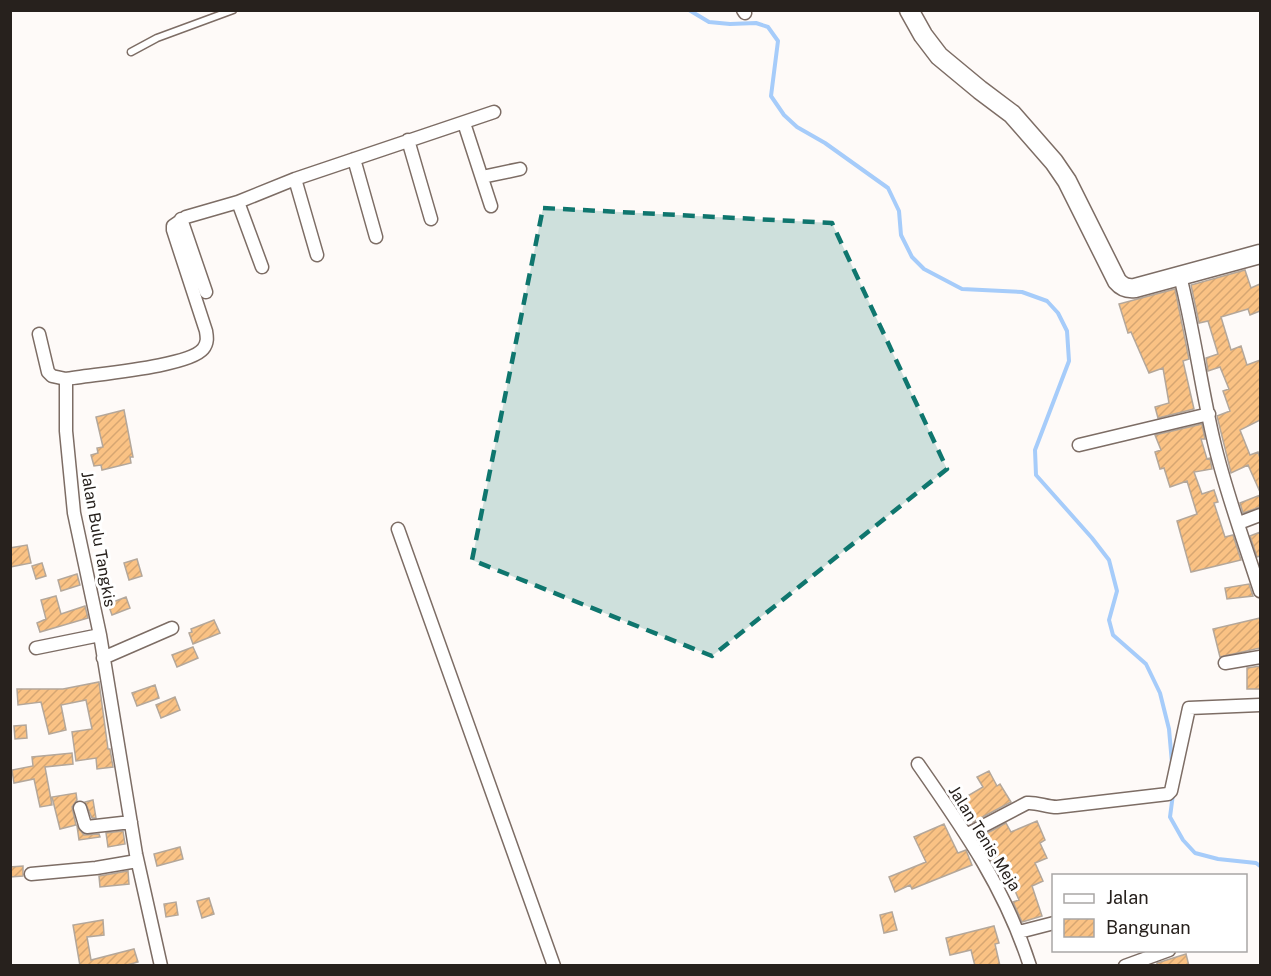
<svg xmlns="http://www.w3.org/2000/svg" width="1271" height="976" font-family="'Public Sans',sans-serif">
  <defs>
    <pattern id="building-hatch" width="6" height="6" patternUnits="userSpaceOnUse" patternTransform="scale(1.5)"><rect width="6" height="6" fill="#fac284"/><path d="M-1 1l2-2M0 6l6-6M5 7l2-2" fill="none" stroke="#d6a672"/></pattern>
  </defs>
  <rect width="100%" height="100%" fill="#fefaf8"/>
  <g fill="none" stroke-linecap="round" stroke-linejoin="round">
    <!-- stream -->
    <path stroke="#a6ccfa" stroke-width="4" d="M 689,10 L 709,22 L 730,24 L 756,23 L 768,27 L 778,41 L 771,96 L 784,115 L 797,127 L 825,143 L 888,188 L 899,211 L 901,235 L 912,257 L 924,269 L 962,289 L 1022,292 L 1047,301 L 1058,313 L 1067,331 L 1069,361 L 1035,450 L 1036,475 L 1092,538 L 1109,560 L 1117,591 L 1109,620 L 1113,635 L 1146,664 L 1160,693 L 1169,729 L 1172,763
      M 1173,794 L 1170,817 L 1183,840 L 1195,853 L 1218,859 L 1256,863 L 1260,866"/>
  </g>
  <!-- building -->
  <path fill="url(#building-hatch)" stroke="#b4a79a" stroke-width="1.5" d="M 1245,270 L 1251,288 L 1260,284 L 1260,311 L 1250,315 L 1248,309 L 1221,317 L 1231,350 L 1241,346 L 1247,365 L 1260,360 L 1260,420 L 1240,430 L 1250,455 L 1258,452 L 1260,458 L 1260,492 L 1248,465 L 1231,473 L 1217,416 L 1230,411 L 1223,391 L 1229,389 L 1220,367 L 1208,371 L 1206,358 L 1218,354 L 1208,321 L 1199,323 L 1191,285 Z
    M 1175,289 L 1189,359 L 1183,361 L 1194,409 L 1158,418 L 1155,407 L 1169,403 L 1163,368 L 1149,373 L 1131,332 L 1128,333 L 1119,304 Z
    M 124,410 L 133,457 L 130,457 L 131,463 L 102,470 L 101,465 L 94,466 L 91,455 L 98,453 L 97,448 L 103,447 L 96,417 Z
    M 1202,424 L 1205,439 L 1201,439 L 1207,459 L 1210,458 L 1212,469 L 1194,472 L 1202,494 L 1214,490 L 1218,502 L 1214,503 L 1225,537 L 1233,535 L 1241,560 L 1191,572 L 1177,521 L 1197,514 L 1187,481 L 1170,487 L 1164,468 L 1160,469 L 1155,452 L 1161,450 L 1155,435 Z
    M 1260,495 L 1260,507 L 1243,513 L 1240,503 Z
    M 1260,532 L 1260,556 L 1257,557 L 1250,536 Z
    M 27,545 L 31,563 L 10,567 L 10,548 Z
    M 137,559 L 142,576 L 129,580 L 124,563 Z
    M 42,563 L 46,576 L 36,579 L 32,566 Z
    M 77,574 L 80,585 L 61,591 L 58,580 Z
    M 1249,584 L 1253,596 L 1227,599 L 1225,588 Z
    M 56,596 L 61,614 L 85,606 L 88,618 L 40,632 L 37,623 L 46,619 L 41,600 Z
    M 126,597 L 130,608 L 112,615 L 108,604 Z
    M 1260,618 L 1260,648 L 1220,657 L 1213,629 Z
    M 214,620 L 220,633 L 193,644 L 189,633 L 192,632 L 191,629 Z
    M 193,647 L 198,658 L 177,667 L 172,655 Z
    M 1260,666 L 1260,689 L 1247,689 L 1247,668 Z
    M 99,682 L 108,749 L 110,749 L 113,767 L 97,769 L 96,758 L 76,761 L 72,732 L 92,729 L 86,700 L 61,705 L 66,730 L 49,734 L 41,702 L 18,705 L 17,689 L 63,689 Z
    M 155,685 L 159,698 L 137,706 L 132,693 Z
    M 175,697 L 180,710 L 161,718 L 156,705 Z
    M 26,725 L 27,738 L 15,739 L 14,726 Z
    M 72,753 L 73,764 L 45,767 L 52,805 L 40,807 L 34,779 L 14,783 L 12,770 L 33,766 L 32,757 Z
    M 989,771 L 997,786 L 1000,784 L 1011,802 L 973,822 L 959,801 L 983,787 L 977,777 Z
    M 76,793 L 77,800 L 72,807 L 76,825 L 60,829 L 52,797 Z
    M 93,800 L 96,818 L 92,818 L 85,802 Z
    M 1037,821 L 1045,840 L 1040,843 L 1047,858 L 1035,863 L 1043,881 L 1032,886 L 1042,916 L 1022,922 L 1013,902 L 1019,900 L 1008,875 L 1002,865 L 996,869 L 978,838 L 1006,823 L 1011,832 Z
    M 944,824 L 958,853 L 966,850 L 972,865 L 912,889 L 910,885 L 895,892 L 889,877 L 926,862 L 914,837 Z
    M 77,826 L 84,835 L 99,834 L 100,837 L 79,840 Z
    M 123,831 L 125,844 L 108,847 L 106,833 Z
    M 180,847 L 183,859 L 157,866 L 154,854 Z
    M 23,866 L 23,876 L 10,877 L 10,867 Z
    M 128,871 L 129,884 L 100,887 L 99,876 Z
    M 209,898 L 214,914 L 202,918 L 197,901 Z
    M 176,902 L 178,915 L 166,917 L 164,904 Z
    M 892,912 L 897,930 L 884,933 L 880,915 Z
    M 103,920 L 104,935 L 87,937 L 91,960 L 134,949 L 138,962 L 123,966 L 80,966 L 73,925 Z
    M 994,926 L 999,943 L 995,944 L 1000,966 L 975,966 L 971,950 L 950,955 L 946,938 Z
    M 1186,954 L 1189,966 L 1157,966 L 1157,963 Z"/>
  <g fill="none" stroke-linecap="round" stroke-linejoin="round">
    <defs>
      <path id="lane" d="M 131,52 L 157,38 L 233,10"/>
      <path id="street" d="M 743,10 L 745,13
        M 464,123 L 491,206
        M 408,140 L 431,219
        M 354,159 L 376,237
        M 482,177 L 520,169
        M 295,179 L 317,255
        M 238,202 L 262,267
        M 181,219 L 206,292
        M 1180,276 C 1194,331 1201,387 1214,442 C 1226,493 1244,541 1260,591
        M 39,334 L 48,372 L 52,376 L 66,379
        M 1079,445 L 1209,414
        M 1239,523 L 1260,515
        M 398,529 L 554,966
        M 36,648 L 100,635
        M 103,658 L 172,628
        M 1225,663 L 1260,657
        M 918,764 C 964,830 1005,888 1030,966
        M 80,808 L 85,825 L 87,827 L 131,822
        M 966,835 L 1027,803 C 1037,802 1046,807 1057,807 L 1168,794 L 1171,791 L 1189,708 L 1260,705
        M 31,874 L 96,868 L 137,861
        M 1019,932 L 1054,923
        M 161,966 L 136,854 L 100,635 L 74,513 L 66,431 L 66,379 C 93,374 188,367 203,349 C 208,343 207,337 206,331 L 173,230 L 173,226 L 186,217 L 238,202 L 295,179 L 494,112
        M 1125,966 L 1169,950"/>
      <path id="secondary" d="M 909,10 L 923,35 L 939,56 L 980,90 L 1012,114 L 1054,162 L 1067,181 L 1117,281 C 1122,287 1127,289 1135,288 L 1260,254"/>
    </defs>
    <!-- lane casing -->
    <use href="#lane" stroke="#7d6d65" stroke-width="9"/>
    <!-- street casing -->
    <use href="#street" stroke="#7d6d65" stroke-width="15"/>
    <!-- secondary casing -->
    <use href="#secondary" stroke="#7d6d65" stroke-width="21"/>
    <!-- lane -->
    <use href="#lane" stroke="#fff" stroke-width="6"/>
    <!-- street -->
    <use href="#street" stroke="#fff" stroke-width="12"/>
    <!-- secondary -->
    <use href="#secondary" stroke="#fff" stroke-width="18"/>
  </g>
  <!-- marked area -->
  <path fill="#0f766e" fill-opacity="0.2" stroke="#0f766e" stroke-width="4.5" stroke-dasharray="12 8" stroke-linejoin="round" d="M 543,208 L 832,223 L 947,469 L 712,656 L 472,560 Z"/>
  <g text-anchor="middle" stroke-width="6" stroke-linejoin="round" paint-order="stroke">
    <!-- street labels -->
    <g font-size="16" fill="#27211d" stroke="#fff">
      <text transform="translate(99 539) rotate(80)" y="6">Jalan Bulu Tangkis</text>
      <text transform="translate(985 838) rotate(58)" y="6">Jalan Tenis Meja</text>
    </g>
  </g>
  <!-- border -->
  <rect width="1271" height="976" fill="none" stroke="#27211d" stroke-width="24"/>
  <!-- legend -->
  <rect x="1052" y="874" width="195" height="78" fill="#ffffff" stroke="#a9a6a5" stroke-width="1.5"/>
  <rect x="1064" y="894" width="30" height="9" fill="#ffffff" stroke="#a9a6a5" stroke-width="1.5"/>
  <text x="1106" y="904" font-size="18" fill="#27211d">Jalan</text>
  <rect x="1064" y="919" width="30" height="18" fill="url(#building-hatch)" stroke="#a9a6a5" stroke-width="1.5"/>
  <text x="1106" y="934" font-size="18" fill="#27211d">Bangunan</text>
</svg>
